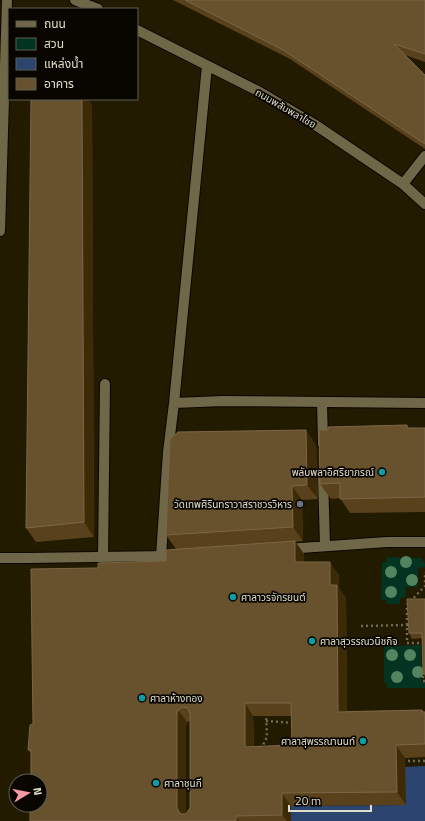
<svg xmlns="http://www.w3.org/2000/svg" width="425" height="821" font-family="'Titillium Web','Noto Sans Thai',sans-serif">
  <rect width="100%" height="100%" fill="#231b00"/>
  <!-- green -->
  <path fill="#033321" d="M 387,557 L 422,558 L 425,564 L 425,567 L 418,568 L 418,587 L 406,587 L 406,597 L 400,598 L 400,604 L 386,604 L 386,600 L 381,600 L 382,562 L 386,562 Z
    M 421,645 L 422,682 L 425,682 L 425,688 L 387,688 L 387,683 L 384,683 L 384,646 Z"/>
  <!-- water -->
  <path fill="#2c4570" d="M 425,766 L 425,821 L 291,821 L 291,806 L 405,805 L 405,767 Z"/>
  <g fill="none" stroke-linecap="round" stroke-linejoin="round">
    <defs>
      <path id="minor" d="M 75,0 L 98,9
        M 137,30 L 258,91 L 314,124 L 403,184 L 425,204
        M 403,184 L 425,156
        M 0,231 L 7,0
        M 322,402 L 323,444
        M 174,403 L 223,401 L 425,403
        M 323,476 L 325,546
        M 286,549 L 387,542 L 425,542
        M 161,556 L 168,452 L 174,403 L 207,66
        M 0,558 L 27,558 L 168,556
        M 103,558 L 105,384"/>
    </defs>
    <!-- minor casing -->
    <use href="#minor" stroke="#0c0600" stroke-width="12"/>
    <!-- path -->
    <path stroke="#706a53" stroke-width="2.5" stroke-dasharray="2 3" stroke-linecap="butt" d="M 361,626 L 408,625
      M 423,644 L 423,643 L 407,643 L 407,605 L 425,586 L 425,572
      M 423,671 L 423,681 L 425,681
      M 266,721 L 294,723
      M 260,747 L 262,747 L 267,737 L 266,713
      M 403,761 L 425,761"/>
    <!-- minor -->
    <use href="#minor" stroke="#6f6747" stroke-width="10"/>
  </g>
  <!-- trees -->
  <g fill="#538460">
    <circle cx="406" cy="562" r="6"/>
    <circle cx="391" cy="572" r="6"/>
    <circle cx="412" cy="580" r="6"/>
    <circle cx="391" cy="592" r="6"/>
    <circle cx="392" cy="655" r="6"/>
    <circle cx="410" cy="655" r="6"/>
    <circle cx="418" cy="672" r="6"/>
    <circle cx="397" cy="677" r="6"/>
  </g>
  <!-- wall -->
  <path fill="#59411b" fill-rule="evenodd" d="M 173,0 L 425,0 L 425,62 L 405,55 L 425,75 L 425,149 L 290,59 Z
    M 92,105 L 94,537 L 36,542 L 26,528 Z
    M 407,425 L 409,428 L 425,428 L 425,512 L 350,513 L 340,498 L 331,499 L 320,484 L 328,430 Z
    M 316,445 L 318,499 L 302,500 L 303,541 L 295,542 L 304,554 L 304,562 L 339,575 L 339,588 L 346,598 L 347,711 L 422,710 L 424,712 L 425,712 L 425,757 L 405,758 L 406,805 L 291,806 L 291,821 L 30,821 L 31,753 L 28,750 L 33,724 L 98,568 L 166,561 L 176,549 L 166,535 ZM 253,716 L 292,716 L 292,745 L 254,747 ZM 190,721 L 190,808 L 186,814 L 186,726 L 187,722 Z
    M 425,599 L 425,676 L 423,674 L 422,638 L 412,639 L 409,633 Z"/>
  <!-- shaded-wall -->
  <path fill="#3d2b08" d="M 82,99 L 88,99 L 92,105 L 94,537 L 84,522 Z
    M 306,430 L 316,445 L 318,499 L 307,485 Z
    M 292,486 L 302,500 L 303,541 L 293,527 Z
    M 295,541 L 304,554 L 304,575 L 295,562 Z
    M 330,562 L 339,575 L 339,588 L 346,598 L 347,724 L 338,712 L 330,585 Z
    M 245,703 L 253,716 L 254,759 L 245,747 Z
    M 178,710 L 187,722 L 186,726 L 186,821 L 177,808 L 177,713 Z
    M 396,745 L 405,758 L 406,805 L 397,792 Z
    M 282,793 L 291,806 L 291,821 L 287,821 L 282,815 Z
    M 236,816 L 239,821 L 236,821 Z"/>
  <!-- building -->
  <path fill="#68522e" stroke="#7b6747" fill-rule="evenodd" d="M 185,0 L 425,0 L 425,54 L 394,44 L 425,75 L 425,144 L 283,50 Z
    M 31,99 L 82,99 L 84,522 L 26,528 Z
    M 407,425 L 407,428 L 425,428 L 425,497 L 340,499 L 340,483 L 320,484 L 319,430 L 328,430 L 328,427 Z
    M 306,430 L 307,485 L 292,486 L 293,527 L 166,535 L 170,439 L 178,432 Z
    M 295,541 L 295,562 L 330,562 L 330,585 L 337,585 L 338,712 L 422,710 L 422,712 L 425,712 L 425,744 L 396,745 L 397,792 L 282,793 L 282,815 L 236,816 L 236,821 L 30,821 L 30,805 L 40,805 L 40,781 L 31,781 L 31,750 L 28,750 L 30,725 L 33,724 L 31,569 L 98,568 L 98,563 L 166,561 L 166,550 ZM 245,703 L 291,703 L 292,745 L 245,747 ZM 183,707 L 187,708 L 190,713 L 190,808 L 186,814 L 180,814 L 177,808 L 177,713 L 178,710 Z
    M 407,599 L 425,599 L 425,674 L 423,674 L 422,633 L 409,633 Z"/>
  <!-- markers -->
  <g fill="#0f9aa8" stroke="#090600" stroke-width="1.5">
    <circle cx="382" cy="472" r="4"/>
    <circle cx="233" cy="597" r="4"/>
    <circle cx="312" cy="641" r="4"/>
    <circle cx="142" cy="698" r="4"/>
    <circle cx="363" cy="741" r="4"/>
    <circle cx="156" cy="783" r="4"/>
  </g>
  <circle fill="#6b7280" stroke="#090600" stroke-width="1.5" cx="300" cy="504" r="4"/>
  <g text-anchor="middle" stroke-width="3.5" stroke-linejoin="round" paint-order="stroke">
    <!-- street labels -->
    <g font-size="10" fill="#e1ddcb" stroke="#090600">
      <text transform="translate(286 108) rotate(30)" y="4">ถนนพลับพลาไชย</text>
    </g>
    <!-- poi labels -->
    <g font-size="10" fill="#e1ddcb" stroke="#090600" text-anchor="start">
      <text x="374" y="476" text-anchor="end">พลับพลาอิศริยาภรณ์</text>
      <text x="292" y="508" text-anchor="end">วัดเทพศิรินทราวาสราชวรวิหาร</text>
      <text x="241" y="601">ศาลาวรจักรยนต์</text>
      <text x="320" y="645">ศาลาสุวรรณวนิชกิจ</text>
      <text x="150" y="702">ศาลาห้างทอง</text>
      <text x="355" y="745" text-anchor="end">ศาลาสุพรรณานนท์</text>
      <text x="164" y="787">ศาลาชุนกี</text>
    </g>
  </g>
  <!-- legend -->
  <rect x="8" y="8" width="130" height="92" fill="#090600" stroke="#5f5c51"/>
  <rect x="16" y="21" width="20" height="6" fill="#6f6747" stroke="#5f5c51"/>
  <text x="44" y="28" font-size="12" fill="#e1ddcb">ถนน</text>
  <rect x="16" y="38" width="20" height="12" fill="#033321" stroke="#5f5c51"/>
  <text x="44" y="48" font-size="12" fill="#e1ddcb">สวน</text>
  <rect x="16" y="58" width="20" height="12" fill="#2c4570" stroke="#5f5c51"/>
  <text x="44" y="68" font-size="12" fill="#e1ddcb">แหล่งน้ำ</text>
  <rect x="16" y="78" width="20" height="12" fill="#68522e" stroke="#5f5c51"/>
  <text x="44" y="88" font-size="12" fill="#e1ddcb">อาคาร</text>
  <!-- north arrow -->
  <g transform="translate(28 793) rotate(80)"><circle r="19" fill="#090600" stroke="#5f5c51"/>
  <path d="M0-3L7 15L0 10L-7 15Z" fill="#f49aa2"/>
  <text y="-6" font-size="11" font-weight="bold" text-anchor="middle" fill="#e1ddcb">N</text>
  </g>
  <!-- scale -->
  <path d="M289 805v6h82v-6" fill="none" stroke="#e1ddcb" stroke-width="2"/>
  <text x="295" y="805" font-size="12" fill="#e1ddcb" stroke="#090600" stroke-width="3" paint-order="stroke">20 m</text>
</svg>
